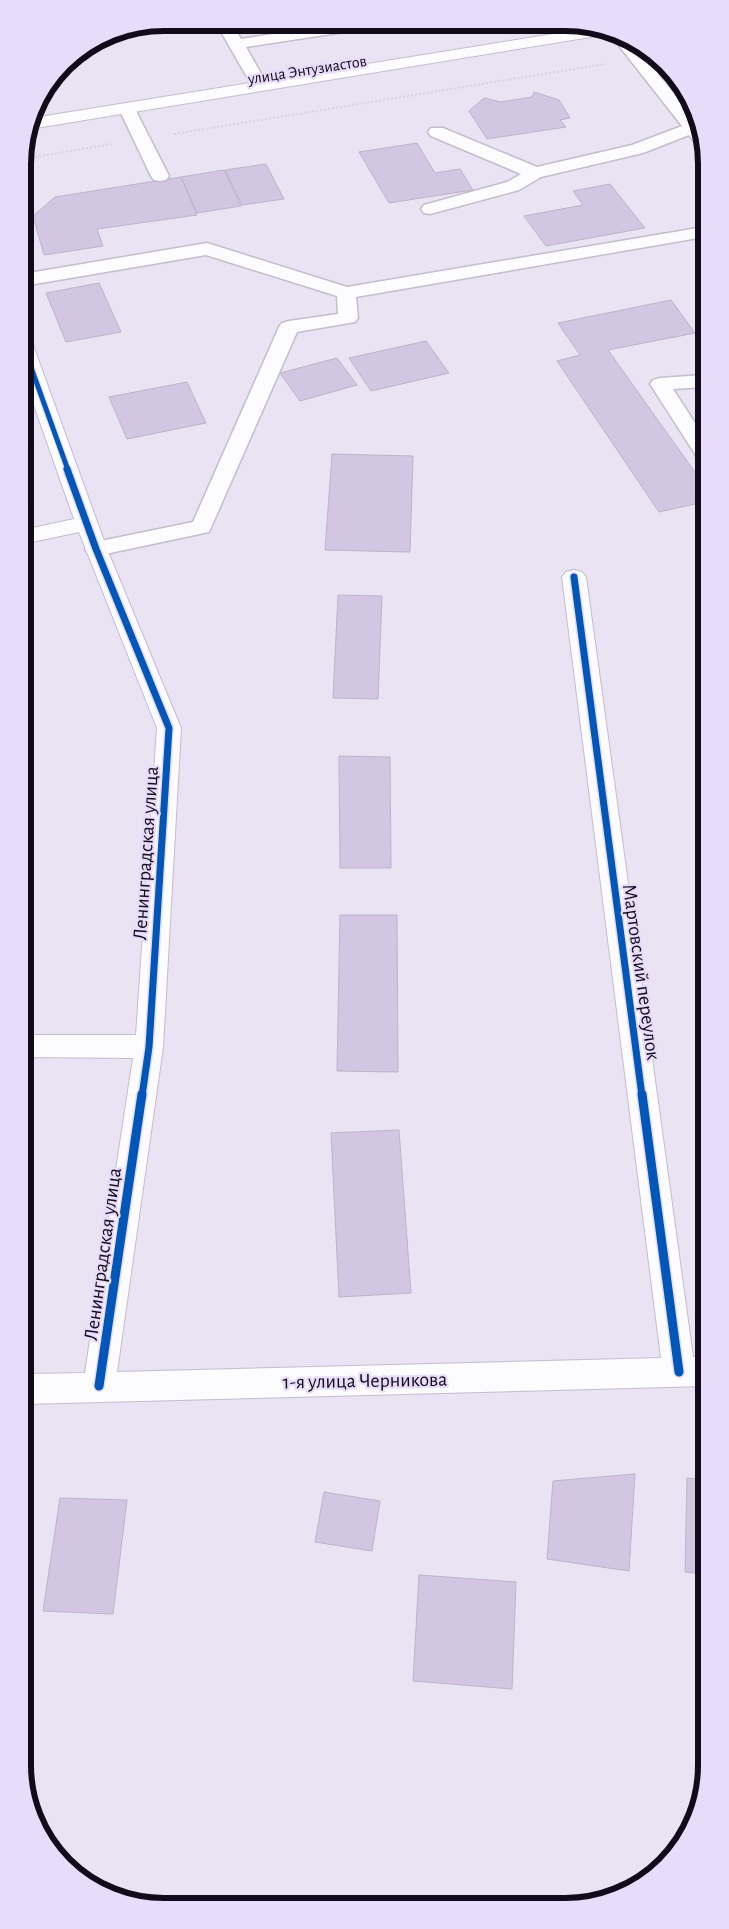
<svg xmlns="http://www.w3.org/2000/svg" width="729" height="1929" font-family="'Alegreya Sans',sans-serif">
  <rect width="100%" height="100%" fill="#e9e3f4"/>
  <!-- building -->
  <path fill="#d2c6e2" stroke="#bbb5c6" d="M 534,92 L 559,100 L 570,118 L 560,120 L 566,127 L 487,139 L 469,111 L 484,98 L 501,102 L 532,97 Z
    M 417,143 L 435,173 L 460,169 L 473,190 L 389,203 L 359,152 Z
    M 266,164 L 284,199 L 242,205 L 225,170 Z
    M 224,170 L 241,206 L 197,213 L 181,177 Z
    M 181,177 L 197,215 L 97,229 L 103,246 L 44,255 L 33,216 L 55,197 Z
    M 610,184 L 645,228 L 546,246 L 524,216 L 583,205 L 573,191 Z
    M 99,283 L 121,332 L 66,342 L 46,293 Z
    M 671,300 L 695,333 L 608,350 L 704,485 L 704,502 L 659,512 L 557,361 L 580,355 L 558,323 Z
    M 426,341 L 449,373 L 371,391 L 349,358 Z
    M 337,358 L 357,385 L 300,401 L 280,373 Z
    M 187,382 L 206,423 L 127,439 L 109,397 Z
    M 332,454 L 413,456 L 410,552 L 325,550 Z
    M 338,595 L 382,596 L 378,699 L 333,698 Z
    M 339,756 L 390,757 L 391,868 L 340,868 Z
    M 340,915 L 397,915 L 398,1072 L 337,1071 Z
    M 399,1130 L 411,1293 L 339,1297 L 331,1133 Z
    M 635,1474 L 629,1571 L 547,1559 L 553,1481 Z
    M 687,1478 L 706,1480 L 706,1574 L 685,1572 Z
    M 324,1492 L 380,1501 L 372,1551 L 315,1542 Z
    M 60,1498 L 127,1500 L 113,1614 L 43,1611 Z
    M 419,1575 L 516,1582 L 512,1689 L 413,1681 Z"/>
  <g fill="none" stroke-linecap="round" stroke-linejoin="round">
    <defs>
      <path id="lane" d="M 216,23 L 232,23 L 241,39 L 336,24 L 372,24 L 370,27 L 364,29 L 246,47 L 263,77 L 261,80 L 249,80 L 247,77 Z
        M 620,41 L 640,51 L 694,119 L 704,137 L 704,146 L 697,145 L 689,135 L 643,153 L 541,177 L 519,190 L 430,214 L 424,213 L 421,209 L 424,205 L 507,182 L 521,174 L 431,136 L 428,132 L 431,128 L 443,128 L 537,167 L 632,145 L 682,126 L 620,47 L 618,44 Z
        M 127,104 L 133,105 L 135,109 L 169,176 L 166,180 L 160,181 L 154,180 L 151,176 L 119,109 L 121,105 Z
        M 704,227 L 704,237 L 356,297 L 358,318 L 355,322 L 297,332 L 209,532 L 96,556 L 88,554 L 85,549 L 88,544 L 96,542 L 193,522 L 279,327 L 282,323 L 289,321 L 338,314 L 337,296 L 206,255 L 23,286 L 23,274 L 207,243 L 347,287 Z
        M 704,375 L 704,387 L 673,389 L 704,437 L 704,459 L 697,457 L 650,384 L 653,380 L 660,378 Z"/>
      <path id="street" d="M 23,339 L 30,341 L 33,345 L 107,549 L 181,728 L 163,1047 L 117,1372 L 661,1358 L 562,577 L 566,572 L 574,570 L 582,572 L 586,577 L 693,1357 L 706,1356 L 706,1386 L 25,1404 L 25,1374 L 85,1373 L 133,1058 L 24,1057 L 24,1035 L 136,1035 L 157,728 L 79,532 L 23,544 L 23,530 L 74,519 L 23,374 Z"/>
      <path id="secondary" d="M 596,27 L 609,34 L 30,129 L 33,118 Z"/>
    </defs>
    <!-- lane casing -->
    <use href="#lane" stroke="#c3bdce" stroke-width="3"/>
    <!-- street casing -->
    <use href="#street" stroke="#c3bdce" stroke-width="2"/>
    <!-- secondary casing -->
    <use href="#secondary" stroke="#c3bdce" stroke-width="2"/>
    <!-- path -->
    <path stroke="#d7d5da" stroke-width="2" stroke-dasharray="2 2" stroke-linecap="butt" d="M 174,134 L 605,64
      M 23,159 L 111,144"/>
    <!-- lane -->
    <use href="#lane" fill="#fcfbfd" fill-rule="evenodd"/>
    <!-- street -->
    <use href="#street" fill="#fcfbfd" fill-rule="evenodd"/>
    <!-- secondary -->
    <use href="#secondary" fill="#fcfbfd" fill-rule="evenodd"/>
    <defs>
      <path id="cycleway-far2" d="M 23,345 L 68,470"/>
      <path id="cycleway-far1" d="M 67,469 L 96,549 L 169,728 L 149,1047 L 142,1096
        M 574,577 L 642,1096"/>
      <path id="cycleway" d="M 642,1094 L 679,1372
        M 99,1386 L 142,1094"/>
    </defs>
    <!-- cycleway-far2 casing -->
    <use href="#cycleway-far2" stroke="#e8dcfb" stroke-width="7"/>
    <!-- cycleway-far1 casing -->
    <use href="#cycleway-far1" stroke="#e8dcfb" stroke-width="10"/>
    <!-- cycleway casing -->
    <use href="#cycleway" stroke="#e8dcfb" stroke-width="12"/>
    <!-- cycleway-far2 -->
    <use href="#cycleway-far2" stroke="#0057b8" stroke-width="5"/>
    <!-- cycleway-far1 -->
    <use href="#cycleway-far1" stroke="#0057b8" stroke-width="7"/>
    <!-- cycleway -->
    <use href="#cycleway" stroke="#0057b8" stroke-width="9"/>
  </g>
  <g text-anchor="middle" stroke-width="4.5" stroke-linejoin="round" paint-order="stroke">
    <!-- far-street labels -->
    <g font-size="16" fill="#120b1c" stroke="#e8dcfb">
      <text transform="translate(307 69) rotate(-9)" y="6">улица Энтузиастов</text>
    </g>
    <!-- street labels -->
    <g font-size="20" fill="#120b1c" stroke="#e8dcfb">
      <text transform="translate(145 853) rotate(-86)" y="7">Ленинградская улица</text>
      <text transform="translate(642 972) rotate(82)" y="7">Мартовский переулок</text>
      <text transform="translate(102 1254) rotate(-82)" y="7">Ленинградская улица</text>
      <text transform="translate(365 1380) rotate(-1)" y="7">1-я улица Черникова</text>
    </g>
  </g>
  <!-- crop -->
  <path d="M0 0H729V1929H0ZM164 31H565A133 133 0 0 1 698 164V1765A133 133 0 0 1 565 1898H164A133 133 0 0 1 31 1765V164A133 133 0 0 1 164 31Z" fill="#e8dcfb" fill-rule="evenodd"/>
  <path fill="none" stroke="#120b1c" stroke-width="6" d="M164 31H565A133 133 0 0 1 698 164V1765A133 133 0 0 1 565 1898H164A133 133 0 0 1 31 1765V164A133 133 0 0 1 164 31Z"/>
</svg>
